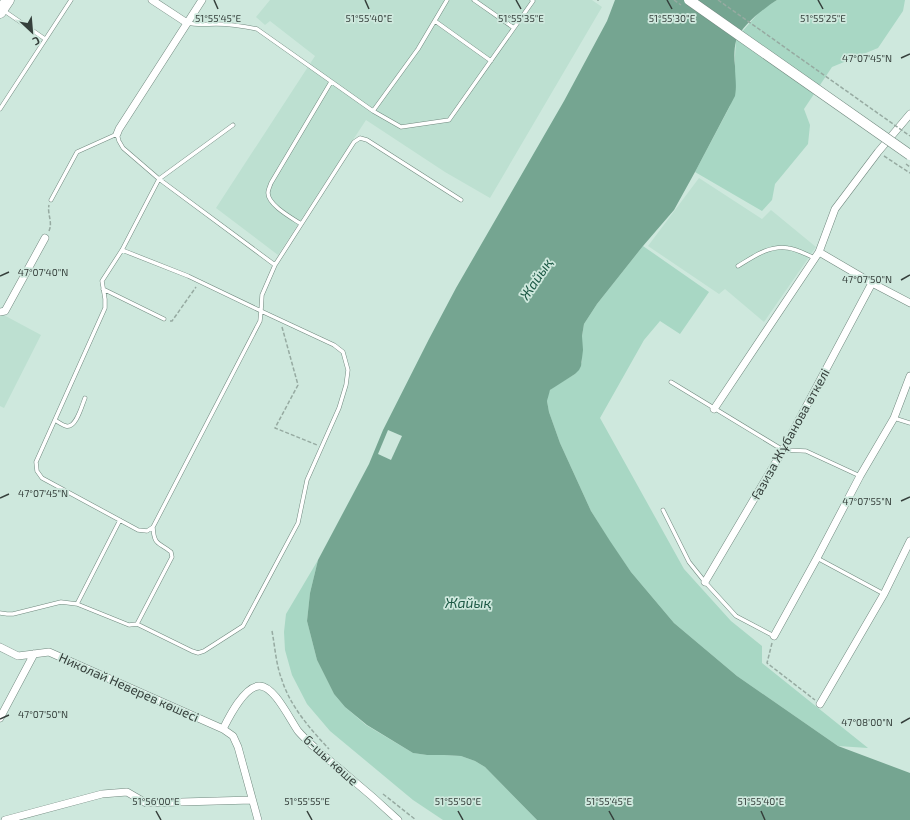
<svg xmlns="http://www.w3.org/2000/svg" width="910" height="820" font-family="'Exo 2',sans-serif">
  <rect width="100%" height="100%" fill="#cee8dd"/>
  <!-- built -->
  <path fill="#bde0d1" d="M 270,0 L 592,0 L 602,7 L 490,198 L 445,172 L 366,120 L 278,255 L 216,208 L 315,56 L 270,21 L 265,25 L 256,17 Z
    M 699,178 L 762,219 L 771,210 L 816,247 L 764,322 L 725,289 L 719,294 L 648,246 Z
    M 0,313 L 41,335 L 4,408 L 0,406 Z"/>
  <!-- green -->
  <path fill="#a8d7c4" d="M 777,0 L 905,0 L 903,11 L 878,48 L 832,67 L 804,109 L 810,125 L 808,144 L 775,184 L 772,200 L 762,211 L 695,172 L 730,106 L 735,74 L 735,56 L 736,41 L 741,33 L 761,10 Z
    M 643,246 L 709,292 L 680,334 L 660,321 L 644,340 L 600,418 L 684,569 L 731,621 L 762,646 L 762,663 L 868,748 L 838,746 L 737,676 L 674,623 L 631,572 L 610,542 L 591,511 L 560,443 L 549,412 L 547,401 L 548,394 L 550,390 L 555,386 L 575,374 L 582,362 L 582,336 L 584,324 L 597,304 Z
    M 318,560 L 310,593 L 307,621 L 317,660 L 334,694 L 345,707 L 366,725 L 413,753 L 427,755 L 444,755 L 461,756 L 475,761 L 485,767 L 537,820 L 443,820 L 413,800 L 330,731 L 307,704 L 292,675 L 285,650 L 284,632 L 286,614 Z"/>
  <!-- water -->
  <path fill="#75a591" d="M 615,0 L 777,0 C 763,9 742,25 736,41 C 734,49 734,58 735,66 C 735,78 737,84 735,96 L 695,172 L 674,210 L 643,246 L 597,304 L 584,324 L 582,336 L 583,350 L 581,366 L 579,370 L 575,374 L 550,390 L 547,401 L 549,412 L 560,443 L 591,511 L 610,541 L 631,572 L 674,623 L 737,676 L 838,746 L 910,773 L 910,820 L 537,820 L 485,767 L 475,761 L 461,756 L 444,755 L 427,755 L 413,753 L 367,725 L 345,707 L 334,694 L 317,660 L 307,621 L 310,593 L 318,560 L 369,464 L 383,430 L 429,339 L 456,288 L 564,101 L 607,21 Z"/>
  <!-- pier -->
  <path fill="#cee8dd" d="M 388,430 L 402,436 L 391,460 L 378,454 Z"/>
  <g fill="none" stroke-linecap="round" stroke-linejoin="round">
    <defs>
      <path id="service" d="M 474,0 L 514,28
        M 3,10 L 45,39
        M 435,21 L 491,61
        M 187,23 C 197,25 206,24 216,24 C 230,24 243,26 257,29 L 373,111 L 401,127 L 449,120 L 533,1 L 532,0
        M 0,109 L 71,0
        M 373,111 L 418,49 L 447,0
        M 51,200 L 77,152 L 117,134 L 119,141 L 123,148 L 159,179 L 275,265
        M 301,224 C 292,218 268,205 268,193 C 268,190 270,186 271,183 L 331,82
        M 122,250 L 188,276 L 261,311 L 260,321 L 153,527 L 147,531 L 138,530 L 42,478 L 37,471 L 36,462 L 105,308 L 105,299 L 102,281 L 122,250 L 159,179 L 233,125
        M 738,266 C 753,257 769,245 788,248 C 797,249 807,255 815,258
        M 103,289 L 164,319
        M 671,382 L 783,450 L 806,451 L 860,476
        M 894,418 L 910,423
        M 55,420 C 58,422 62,425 66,426 C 76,429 82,405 85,398
        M 663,510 L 689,562 L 705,582 L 736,616 L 774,636
        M 817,558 L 884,594
        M 77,604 L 120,520
        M 0,613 L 7,614 L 13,614 L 61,602 L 77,604 L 129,625 L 137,624 L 192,651 L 198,653 L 204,651 L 243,626 L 298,523 L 307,480 L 339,408 L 346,385 L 348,370 L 343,352 L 334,345 L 261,311 L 262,295 L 275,265 L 354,142 L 360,138 L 367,140 L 461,200
        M 137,624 L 172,557 L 171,552 C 159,542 154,546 153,527"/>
      <path id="minor" d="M 152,0 L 187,23
        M 117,134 L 119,129 L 202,0
        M 819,252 L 872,283 L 910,303
        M 0,312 L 5,311 L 45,238
        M 714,409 L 819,252 L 835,209 L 878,152 L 910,114
        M 705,582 L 783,450 L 872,283
        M 774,636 L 817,558 L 860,476 L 894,418 L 910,376
        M 0,647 L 18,656 L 49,652 L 223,729 L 233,736 L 238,747 L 258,820
        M 820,704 L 884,594 L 910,541
        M 0,718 L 34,654
        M 223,729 C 229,717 244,687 259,686 C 274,685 290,720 298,731 C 313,748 331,761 348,776 C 365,790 382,805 398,820
        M 5,820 L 102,794 L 127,792 L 146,803 L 252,800"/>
      <path id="primary" d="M 0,12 L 8,0"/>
    </defs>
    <!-- service casing -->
    <use href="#service" stroke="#71897f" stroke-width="4.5"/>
    <!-- minor casing -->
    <use href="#minor" stroke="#71897f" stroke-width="8"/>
    <!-- primary casing -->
    <use href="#primary" stroke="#71897f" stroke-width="13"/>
    <!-- path -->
    <path stroke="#96aaa1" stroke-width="1.5" stroke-dasharray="4 2" stroke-linecap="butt" d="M 598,0 L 598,1
      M 884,156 L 910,173
      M 49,231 C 53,222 47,214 49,205
      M 170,321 L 172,321 L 196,287
      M 282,327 L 298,385 L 275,428 L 317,445
      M 272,631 C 275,647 276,665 282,680 C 290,706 311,730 329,749
      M 772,643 L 767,663 L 815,700
      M 383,794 L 416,820"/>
    <!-- service -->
    <use href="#service" stroke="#fff" stroke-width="3.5"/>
    <!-- minor -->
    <use href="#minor" stroke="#fff" stroke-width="7"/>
    <!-- primary -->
    <use href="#primary" stroke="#fff" stroke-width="12"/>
    <defs>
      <path id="secondary-bridge" d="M 689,0 L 910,155"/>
    </defs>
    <!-- secondary-bridge casing -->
    <use href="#secondary-bridge" stroke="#71897f" stroke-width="11" stroke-linecap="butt"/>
    <!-- path-bridge -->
    <path stroke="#96aaa1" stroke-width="1.5" stroke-dasharray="4 2" stroke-linecap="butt" d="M 674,0 L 681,5
      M 718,0 L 910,136
      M 906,164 L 910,167"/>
    <!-- secondary-bridge -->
    <use href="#secondary-bridge" stroke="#fff" stroke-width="10"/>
  </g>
  <!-- ticks -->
  <path fill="none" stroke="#353f3b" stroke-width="1.5" d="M 214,0 L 218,9M 365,0 L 369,9M 516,0 L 521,9M 667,0 L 672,9M 818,0 L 823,9M 901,58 L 910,54M 0,276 L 9,272M 901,280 L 910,275M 0,498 L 9,494M 901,501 L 910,497M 0,719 L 9,715M 901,723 L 910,718M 156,811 L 161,820M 307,811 L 312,820M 458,811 L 463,820M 609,811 L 614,820M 761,811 L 765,820"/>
  <g text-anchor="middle" stroke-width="3.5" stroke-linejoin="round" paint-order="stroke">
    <!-- street labels -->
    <g font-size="13" fill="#353f3b" stroke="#cee8dd">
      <text transform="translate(790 434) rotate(-61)" y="5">Ғазиза Жұбанова өткелі</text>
      <text transform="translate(129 687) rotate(24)" y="5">Николай Неверев көшесі</text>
      <text transform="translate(331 760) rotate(42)" y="5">6-шы көше</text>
    </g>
    <!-- water labels -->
    <g font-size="14" font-style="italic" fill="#1b5844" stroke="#cee8dd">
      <text transform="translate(536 279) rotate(-56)" y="5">Жайық</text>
      <text x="468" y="608">Жайық</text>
    </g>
  </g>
  <g font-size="10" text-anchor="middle" fill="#353f3b" stroke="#cee8dd" stroke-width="3.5" stroke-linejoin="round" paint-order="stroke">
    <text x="218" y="22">51°55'45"E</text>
    <text x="369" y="22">51°55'40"E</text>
    <text x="521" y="22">51°55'35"E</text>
    <text x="672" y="22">51°55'30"E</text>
    <text x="823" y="22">51°55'25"E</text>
    <text x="867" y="62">47°07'45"N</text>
    <text x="43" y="276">47°07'40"N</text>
    <text x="867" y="283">47°07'50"N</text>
    <text x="43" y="497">47°07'45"N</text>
    <text x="867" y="505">47°07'55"N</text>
    <text x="43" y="718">47°07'50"N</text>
    <text x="867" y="726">47°08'00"N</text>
    <text x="156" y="805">51°56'00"E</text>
    <text x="307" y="805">51°55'55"E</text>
    <text x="458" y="805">51°55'50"E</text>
    <text x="609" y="805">51°55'45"E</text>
    <text x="761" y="805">51°55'40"E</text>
  </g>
  <!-- north arrow -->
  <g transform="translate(32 32) rotate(154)" stroke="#cee8dd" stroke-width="3" paint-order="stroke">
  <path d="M0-3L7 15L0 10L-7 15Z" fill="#353f3b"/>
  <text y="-6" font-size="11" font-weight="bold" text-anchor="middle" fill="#353f3b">С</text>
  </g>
</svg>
